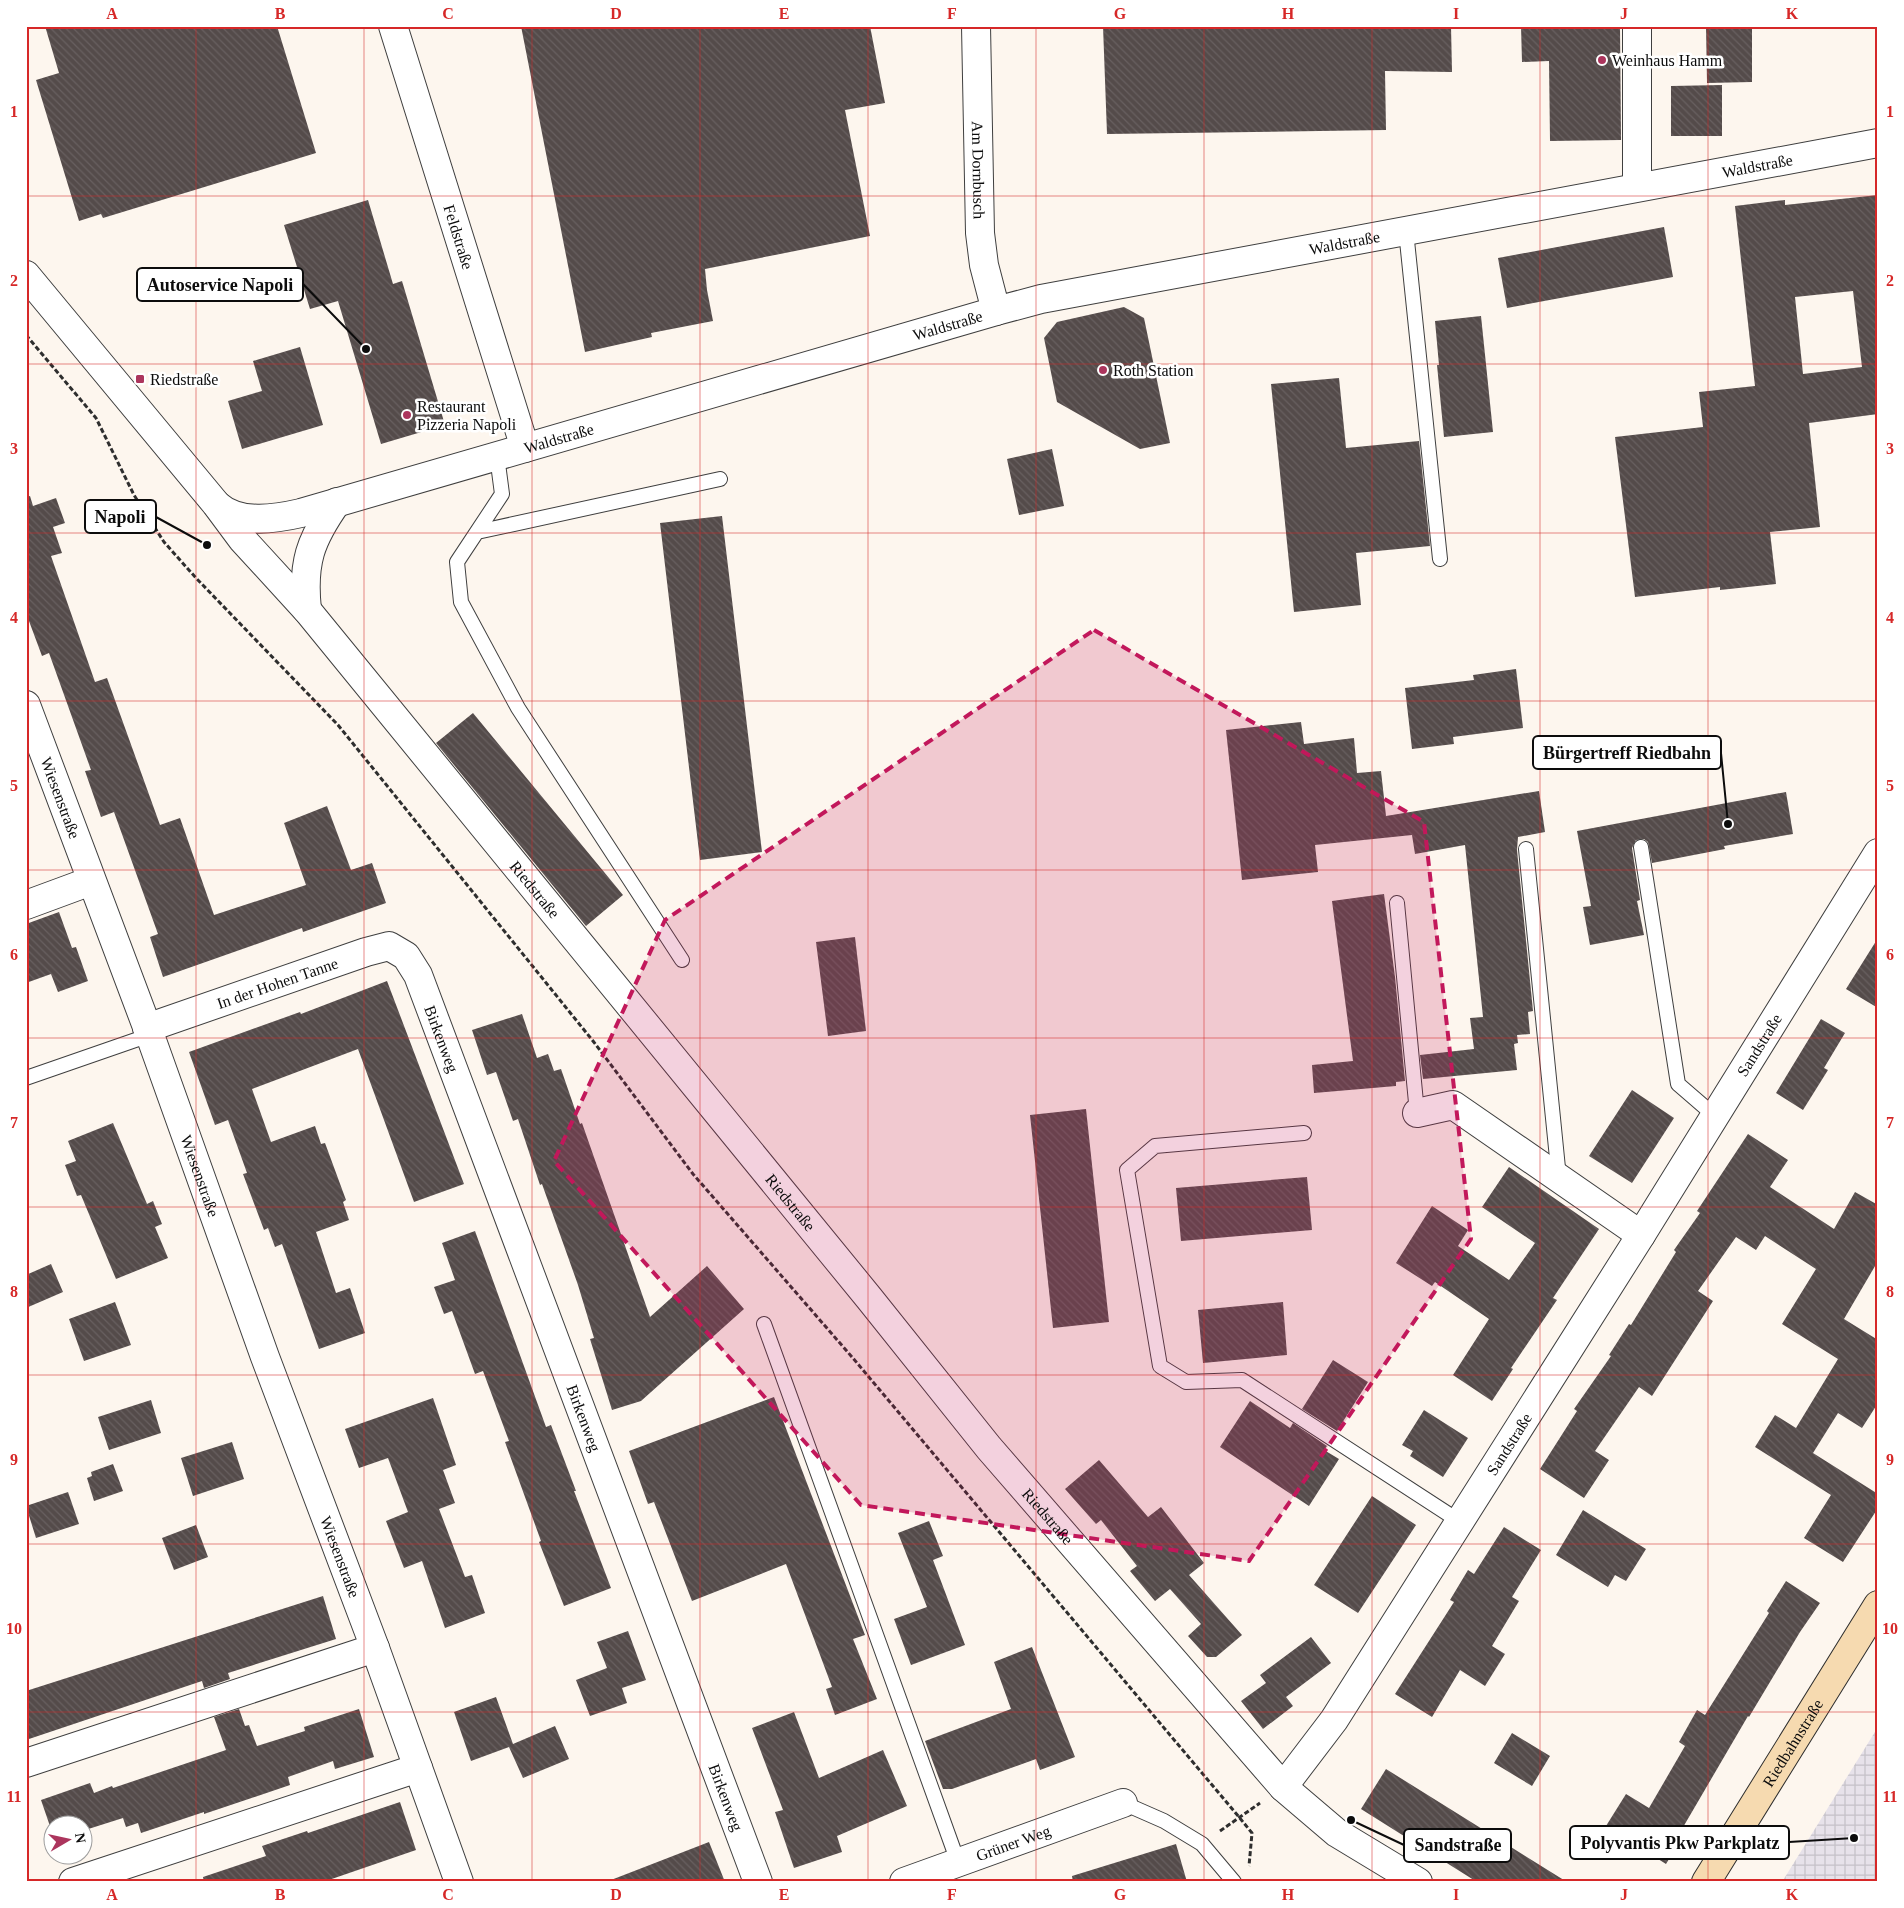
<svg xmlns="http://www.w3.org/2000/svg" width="1904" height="1908" font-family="Georgia,serif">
  <defs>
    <pattern id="industrial-grid" width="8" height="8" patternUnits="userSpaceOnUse" patternTransform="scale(1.25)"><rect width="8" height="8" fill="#e7e2ea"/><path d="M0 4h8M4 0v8" fill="none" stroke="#c5c1c8"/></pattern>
    <pattern id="building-back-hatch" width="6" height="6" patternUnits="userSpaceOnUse" patternTransform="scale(1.25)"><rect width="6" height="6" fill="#544b4a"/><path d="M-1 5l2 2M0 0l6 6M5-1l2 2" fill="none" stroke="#686060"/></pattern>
  </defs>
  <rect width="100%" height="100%" fill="#fdf6ee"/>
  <!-- industrial -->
  <path fill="url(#industrial-grid)" d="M 1878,1727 L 1878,1882 L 1782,1882 Z"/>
  <!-- building -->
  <path fill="url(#building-back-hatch)" fill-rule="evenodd" d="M 45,26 L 277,26 L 316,153 L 103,218 L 101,214 L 79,221 L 36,80 L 59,73 Z
    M 521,26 L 870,26 L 885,103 L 845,110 L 870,236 L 705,269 L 707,290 L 713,321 L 651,333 L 652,337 L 585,352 Z
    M 1103,26 L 1451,26 L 1452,72 L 1385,71 L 1386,130 L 1107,134 Z
    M 1521,26 L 1620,26 L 1621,140 L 1550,141 L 1549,61 L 1522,62 Z
    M 1706,26 L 1752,26 L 1752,82 L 1707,83 Z
    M 1722,85 L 1722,136 L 1671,136 L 1671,86 Z
    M 1878,195 L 1878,414 L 1809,423 L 1820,527 L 1770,532 L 1776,584 L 1720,590 L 1720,587 L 1635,597 L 1615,437 L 1703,427 L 1699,392 L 1755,386 L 1735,206 L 1785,200 L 1785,205 ZM 1853,291 L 1862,367 L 1803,374 L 1795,297 Z
    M 368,200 L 393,284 L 402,281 L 445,425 L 381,444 L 338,301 L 310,309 L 284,225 Z
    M 1664,227 L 1673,277 L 1507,308 L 1498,258 Z
    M 1124,307 L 1144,318 L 1170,443 L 1140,449 L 1057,402 L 1044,338 L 1057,322 Z
    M 1481,316 L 1493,432 L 1444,437 L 1437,365 L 1439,365 L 1435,321 Z
    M 300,347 L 323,425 L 242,449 L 228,401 L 262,391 L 253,361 Z
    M 1339,378 L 1346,448 L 1419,441 L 1430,546 L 1356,553 L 1361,605 L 1294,612 L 1271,384 Z
    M 1052,449 L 1064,506 L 1019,515 L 1007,459 Z
    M 30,496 L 33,506 L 56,498 L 65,523 L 53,527 L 62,553 L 51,556 L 95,682 L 107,678 L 160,825 L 180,818 L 214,915 L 306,885 L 284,823 L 327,806 L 351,870 L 372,863 L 386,903 L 303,932 L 302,928 L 163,977 L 150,937 L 158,934 L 114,812 L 101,817 L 85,771 L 91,770 L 49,653 L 42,656 L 26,613 L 26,497 Z
    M 722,516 L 762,852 L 700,860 L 660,523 Z
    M 1516,669 L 1523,728 L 1453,737 L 1454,744 L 1412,749 L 1405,688 L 1474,680 L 1473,675 Z
    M 473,713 L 623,895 L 586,926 L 436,743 Z
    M 1301,722 L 1304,744 L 1354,738 L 1357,773 L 1381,771 L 1386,816 L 1539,791 L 1545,832 L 1518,837 L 1517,850 L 1533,1011 L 1528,1012 L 1530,1034 L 1517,1035 L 1518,1043 L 1514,1044 L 1517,1070 L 1423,1079 L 1420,1055 L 1474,1049 L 1470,1018 L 1483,1017 L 1465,845 L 1415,854 L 1412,835 L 1315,845 L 1318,872 L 1242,880 L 1226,730 Z
    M 1786,792 L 1793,834 L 1724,846 L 1725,849 L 1652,863 L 1648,842 L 1644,839 L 1636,840 L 1632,848 L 1640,900 L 1637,901 L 1644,935 L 1590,945 L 1583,907 L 1591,906 L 1577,831 Z
    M 1384,894 L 1395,977 L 1405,1081 L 1396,1082 L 1396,1086 L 1314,1093 L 1312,1065 L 1353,1061 L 1332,901 Z
    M 59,912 L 72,948 L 76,947 L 88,981 L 58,992 L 51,974 L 26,983 L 26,924 Z
    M 855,937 L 866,1031 L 828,1036 L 816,942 Z
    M 1878,938 L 1878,1008 L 1846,989 Z
    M 387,981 L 464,1184 L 414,1202 L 358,1049 L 252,1089 L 271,1142 L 315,1126 L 321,1144 L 325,1143 L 346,1200 L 343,1202 L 349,1220 L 316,1232 L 336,1293 L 350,1288 L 365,1333 L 319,1349 L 282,1244 L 275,1247 L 268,1228 L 264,1230 L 243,1174 L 247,1173 L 228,1120 L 215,1125 L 189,1052 L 300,1012 L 301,1014 Z
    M 522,1014 L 537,1058 L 548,1054 L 554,1071 L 561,1069 L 580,1124 L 582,1123 L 650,1317 L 707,1266 L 744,1309 L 641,1401 L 612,1410 L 590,1339 L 594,1338 L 578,1285 L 542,1184 L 540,1185 L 518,1119 L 513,1121 L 496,1072 L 487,1075 L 472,1030 Z
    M 1821,1019 L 1845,1033 L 1824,1068 L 1828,1070 L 1803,1110 L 1776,1093 Z
    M 1632,1090 L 1674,1118 L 1632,1183 L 1589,1156 Z
    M 1086,1109 L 1109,1322 L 1053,1328 L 1030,1115 Z
    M 113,1123 L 147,1204 L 153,1201 L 162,1224 L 155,1227 L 168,1258 L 116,1279 L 81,1195 L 77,1196 L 65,1165 L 76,1161 L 68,1141 Z
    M 1748,1134 L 1788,1160 L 1770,1187 L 1834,1229 L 1855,1192 L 1878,1205 L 1878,1261 L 1844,1319 L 1878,1340 L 1878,1403 L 1862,1428 L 1838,1413 L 1813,1453 L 1878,1494 L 1878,1508 L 1843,1562 L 1804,1538 L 1831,1495 L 1755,1447 L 1775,1415 L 1796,1428 L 1838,1359 L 1782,1324 L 1816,1269 L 1765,1236 L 1756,1250 L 1736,1237 L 1698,1291 L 1713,1301 L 1652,1396 L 1639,1387 L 1595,1451 L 1609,1460 L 1584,1498 L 1540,1469 L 1577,1411 L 1574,1409 L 1611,1356 L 1609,1355 L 1629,1324 L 1631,1325 L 1676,1252 L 1674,1250 L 1700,1213 L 1697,1211 Z
    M 1509,1167 L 1599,1229 L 1553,1298 L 1557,1300 L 1511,1368 L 1513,1369 L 1492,1401 L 1453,1375 L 1489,1319 L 1435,1282 L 1432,1286 L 1396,1263 L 1432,1206 L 1468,1230 L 1458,1246 L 1509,1280 L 1535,1243 L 1482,1207 Z
    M 1307,1177 L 1312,1230 L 1181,1241 L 1176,1188 Z
    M 475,1231 L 546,1427 L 551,1425 L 576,1491 L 574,1491 L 611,1588 L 564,1606 L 539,1542 L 541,1541 L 505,1442 L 509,1441 L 483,1371 L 475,1374 L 452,1311 L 444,1314 L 434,1287 L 455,1280 L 442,1243 Z
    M 51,1264 L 63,1292 L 26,1308 L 26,1275 Z
    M 115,1302 L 131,1345 L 84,1361 L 69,1319 Z
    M 1283,1302 L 1287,1355 L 1203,1363 L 1198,1310 Z
    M 1333,1360 L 1368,1382 L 1337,1431 L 1302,1409 Z
    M 774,1397 L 865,1635 L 853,1639 L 877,1699 L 835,1715 L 826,1689 L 832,1687 L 786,1564 L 692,1601 L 654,1502 L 648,1504 L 629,1451 Z
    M 433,1398 L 456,1465 L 443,1470 L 455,1503 L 439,1509 L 465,1577 L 472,1575 L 485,1613 L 445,1628 L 422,1561 L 404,1568 L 386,1521 L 408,1512 L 388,1458 L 359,1468 L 345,1429 Z
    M 151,1400 L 161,1433 L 109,1450 L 98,1417 Z
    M 1250,1401 L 1290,1428 L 1293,1423 L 1327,1446 L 1324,1450 L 1339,1459 L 1309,1506 L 1220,1447 Z
    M 1424,1410 L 1468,1438 L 1443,1477 L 1410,1456 L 1413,1451 L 1402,1445 Z
    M 232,1442 L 244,1479 L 193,1496 L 181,1458 Z
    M 1099,1460 L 1148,1517 L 1161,1507 L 1204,1563 L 1189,1575 L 1242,1635 L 1216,1657 L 1207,1657 L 1188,1636 L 1201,1624 L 1170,1589 L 1155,1601 L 1130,1571 L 1137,1566 L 1101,1520 L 1096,1524 L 1065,1489 Z
    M 113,1464 L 123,1491 L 94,1501 L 87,1478 L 92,1476 L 91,1472 Z
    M 68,1492 L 79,1524 L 36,1538 L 26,1506 Z
    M 1372,1496 L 1416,1525 L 1358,1613 L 1314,1585 Z
    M 1583,1510 L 1646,1549 L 1626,1581 L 1615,1575 L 1608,1587 L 1556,1555 Z
    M 929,1521 L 943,1556 L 933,1560 L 965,1645 L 911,1665 L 894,1619 L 927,1607 L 898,1533 Z
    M 196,1525 L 208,1557 L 174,1570 L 162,1538 Z
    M 1504,1527 L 1541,1550 L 1512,1597 L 1519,1601 L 1492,1646 L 1505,1654 L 1485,1686 L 1460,1670 L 1432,1717 L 1395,1694 L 1454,1602 L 1450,1600 L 1468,1570 L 1474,1574 Z
    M 1786,1581 L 1820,1603 L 1800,1632 L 1749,1717 L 1748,1716 L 1682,1829 L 1686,1831 L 1666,1864 L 1606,1826 L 1626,1794 L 1649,1808 L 1685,1746 L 1679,1742 L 1697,1710 L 1705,1715 L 1769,1613 L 1767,1611 Z
    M 323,1596 L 336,1639 L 228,1673 L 230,1679 L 204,1688 L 202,1681 L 26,1740 L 26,1691 Z
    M 628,1631 L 646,1680 L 622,1688 L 627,1703 L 590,1716 L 576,1680 L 607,1668 L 597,1642 Z
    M 1311,1637 L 1331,1663 L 1286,1697 L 1293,1706 L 1263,1729 L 1241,1701 L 1266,1683 L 1260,1675 Z
    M 1032,1647 L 1075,1757 L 1040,1770 L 1036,1759 L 952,1789 L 943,1789 L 925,1741 L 1011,1709 L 994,1662 Z
    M 496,1697 L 513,1744 L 555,1726 L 569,1759 L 523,1778 L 509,1747 L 471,1761 L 454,1712 Z
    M 239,1709 L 245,1726 L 249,1725 L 257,1746 L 305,1731 L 304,1727 L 359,1709 L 374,1757 L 335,1769 L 333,1761 L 288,1777 L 290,1785 L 204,1814 L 204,1812 L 141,1833 L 138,1823 L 126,1827 L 123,1818 L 82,1831 L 82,1826 L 52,1826 L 52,1832 L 41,1800 L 90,1783 L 94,1793 L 112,1786 L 113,1788 L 226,1750 L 214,1717 Z
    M 794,1712 L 819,1778 L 883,1750 L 907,1806 L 837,1836 L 842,1852 L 794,1868 L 775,1812 L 783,1810 L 752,1728 Z
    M 1512,1733 L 1550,1756 L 1532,1786 L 1494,1763 Z
    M 1386,1769 L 1471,1822 L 1567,1882 L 1477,1882 L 1361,1809 Z
    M 400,1802 L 416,1850 L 323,1882 L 204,1882 L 203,1877 L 266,1856 L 262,1846 L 307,1831 L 308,1833 Z
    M 709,1842 L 725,1882 L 612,1882 L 611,1880 Z
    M 1176,1844 L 1187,1882 L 1073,1882 L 1072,1876 Z"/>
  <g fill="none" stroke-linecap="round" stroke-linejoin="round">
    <defs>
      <path id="service" d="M 1406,231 L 1440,559
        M 497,456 L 502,494 L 457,562 L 461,602 L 518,708 L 682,960
        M 477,532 L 720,479
        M 1641,847 L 1678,1084 L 1715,1116
        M 1526,849 L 1559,1178
        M 1397,903 L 1417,1113
        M 26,1078 L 150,1035
        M 1304,1133 L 1155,1146 L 1127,1170 L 1160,1366 L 1186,1382 L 1242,1380 L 1459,1521
        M 764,1324 L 958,1862
        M 1123,1803 L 1164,1821 L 1202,1844 L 1234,1882"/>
      <g id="minor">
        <path id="s1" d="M 393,26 L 525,448"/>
        <path d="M 1637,26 L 1637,187"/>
        <path id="s2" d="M 26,275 L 216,504 L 242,539 L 307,610 L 869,1298 L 989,1448 L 1283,1787 L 1337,1833 L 1418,1882"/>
        <path id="s3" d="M 217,505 C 239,525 275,519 301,513 L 996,311"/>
        <path d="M 307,610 C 302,563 310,540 337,502"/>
        <path id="s4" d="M 26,705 L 150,1035 L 265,1357 L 375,1648 L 459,1882"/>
        <path d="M 26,905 L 91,881"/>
        <path id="s5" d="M 147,1028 L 366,952 L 389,946 L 406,956 L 418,975 L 758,1882"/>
        <path d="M 1417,1113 L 1453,1105 L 1641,1235"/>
        <path d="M 26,1763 L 375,1648"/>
        <path id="s6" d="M 1283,1787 L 1334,1720 L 1641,1235 L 1878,853"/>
        <path d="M 73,1882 L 418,1768"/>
        <path id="s7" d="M 904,1882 L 1123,1803"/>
      </g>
      <g id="tertiary">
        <path id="s8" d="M 976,26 L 980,233 L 984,265 L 996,311 L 1041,299 L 1878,143"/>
      </g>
      <g id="secondary">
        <path id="s9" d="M 1706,1882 L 1878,1605"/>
      </g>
    </defs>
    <!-- service casing -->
    <use href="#service" stroke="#3f3f3f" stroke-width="16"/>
    <!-- minor casing -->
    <use href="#minor" stroke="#3f3f3f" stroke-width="30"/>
    <!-- tertiary casing -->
    <use href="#tertiary" stroke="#3f3f3f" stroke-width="30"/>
    <!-- secondary casing -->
    <use href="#secondary" stroke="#2e2e2e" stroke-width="30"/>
    <!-- path -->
    <path stroke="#2e2e2e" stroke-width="3" stroke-dasharray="5 2.5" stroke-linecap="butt" d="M 26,335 L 96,418 L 134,495 L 164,542 L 196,578 L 338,725 L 593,1041 L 693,1174 L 852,1357 L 1239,1817 L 1252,1833 L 1249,1866
      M 1220,1831 L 1260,1803"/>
    <!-- service -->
    <use href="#service" stroke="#fff" stroke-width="14"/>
    <!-- minor -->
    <use href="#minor" stroke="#fff" stroke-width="28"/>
    <!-- tertiary -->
    <use href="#tertiary" stroke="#fff" stroke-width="28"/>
    <!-- secondary -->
    <use href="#secondary" stroke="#f6dab0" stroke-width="28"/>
  </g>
  <!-- marked area -->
  <path fill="#c2185b" fill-opacity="0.2" stroke="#c2185b" stroke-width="4" stroke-dasharray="10 6" stroke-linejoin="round" d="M 1094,630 L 1424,822 L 1471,1239 L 1249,1561 L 861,1505 L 554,1161 L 665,920 Z"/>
  <!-- grid -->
  <path fill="none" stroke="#d62828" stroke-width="1" stroke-opacity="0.55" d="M 196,26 L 196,1882M 364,26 L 364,1882M 532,26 L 532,1882M 700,26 L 700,1882M 868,26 L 868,1882M 1036,26 L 1036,1882M 1204,26 L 1204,1882M 1372,26 L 1372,1882M 1540,26 L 1540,1882M 1708,26 L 1708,1882M 26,196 L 1878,196M 26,364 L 1878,364M 26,533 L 1878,533M 26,701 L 1878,701M 26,870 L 1878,870M 26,1038 L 1878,1038M 26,1207 L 1878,1207M 26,1375 L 1878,1375M 26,1544 L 1878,1544M 26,1712 L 1878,1712"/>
  <!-- markers -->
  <g fill="#ac355d" stroke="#fff" stroke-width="2">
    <circle cx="1602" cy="60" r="5"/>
    <circle cx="1103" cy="370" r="5"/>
    <rect x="135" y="374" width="10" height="10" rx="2.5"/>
    <circle cx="407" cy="415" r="5"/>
  </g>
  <g text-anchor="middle" stroke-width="5" stroke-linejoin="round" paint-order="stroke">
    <!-- poi labels -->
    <g font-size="16" fill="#0c0c0c" stroke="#fff" text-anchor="start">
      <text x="1612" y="66">Weinhaus Hamm</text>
      <text x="1113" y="376">Roth Station</text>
      <text x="150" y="385">Riedstraße</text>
      <text x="417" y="412">Restaurant<tspan x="417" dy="18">Pizzeria Napoli</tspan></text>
    </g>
    <!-- street labels -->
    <g font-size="16" fill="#0c0c0c" stroke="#fff">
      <text dy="6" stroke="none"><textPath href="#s8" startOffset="1062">Waldstraße</textPath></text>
      <text dy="6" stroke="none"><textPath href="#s8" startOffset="144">Am Dornbusch</textPath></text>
      <text dy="6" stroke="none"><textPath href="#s1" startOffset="221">Feldstraße</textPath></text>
      <text dy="6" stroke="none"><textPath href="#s8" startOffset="642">Waldstraße</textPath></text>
      <text dy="6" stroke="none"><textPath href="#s3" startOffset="761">Waldstraße</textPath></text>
      <text dy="6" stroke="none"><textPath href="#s3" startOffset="356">Waldstraße</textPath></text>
      <text dy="6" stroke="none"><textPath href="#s4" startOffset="99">Wiesenstraße</textPath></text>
      <text dy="6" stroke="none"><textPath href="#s2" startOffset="798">Riedstraße</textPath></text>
      <text dy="6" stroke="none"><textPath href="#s5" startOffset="138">In der Hohen Tanne</textPath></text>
      <text dy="6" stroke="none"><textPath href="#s5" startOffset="366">Birkenweg</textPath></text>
      <text dy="6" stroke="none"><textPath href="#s6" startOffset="882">Sandstraße</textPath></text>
      <text dy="6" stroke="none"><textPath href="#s4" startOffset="502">Wiesenstraße</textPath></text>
      <text dy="6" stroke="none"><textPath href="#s2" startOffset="1202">Riedstraße</textPath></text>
      <text dy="6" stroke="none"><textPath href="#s5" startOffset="771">Birkenweg</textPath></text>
      <text dy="6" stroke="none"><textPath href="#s6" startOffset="411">Sandstraße</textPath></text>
      <text dy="6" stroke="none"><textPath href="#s2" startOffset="1608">Riedstraße</textPath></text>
      <text dy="6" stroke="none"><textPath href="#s4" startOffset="908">Wiesenstraße</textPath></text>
      <text dy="6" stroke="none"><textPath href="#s9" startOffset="164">Riedbahnstraße</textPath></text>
      <text dy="6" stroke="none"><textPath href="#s5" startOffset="1176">Birkenweg</textPath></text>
      <text dy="6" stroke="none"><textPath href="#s7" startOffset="116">Grüner Weg</textPath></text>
    </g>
  </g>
  <!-- callouts -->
  <path fill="none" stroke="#0c0c0c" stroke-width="2" d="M366 349L303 284M207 545L156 517M1728 824L1721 753M1854 1838L1789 1842M1351 1820L1404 1845"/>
  <g fill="#0c0c0c" stroke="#fff" stroke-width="2">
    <circle cx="366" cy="349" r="5"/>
    <circle cx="207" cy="545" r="5"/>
    <circle cx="1728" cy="824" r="5"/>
    <circle cx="1854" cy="1838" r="5"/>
    <circle cx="1351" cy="1820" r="5"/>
  </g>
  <g fill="#fff" stroke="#0c0c0c" stroke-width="2">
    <rect x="137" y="268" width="166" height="33" rx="5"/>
    <rect x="85" y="500" width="71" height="33" rx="5"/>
    <rect x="1533" y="736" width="188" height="33" rx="5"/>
    <rect x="1570" y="1826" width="219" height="33" rx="5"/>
    <rect x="1404" y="1829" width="107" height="33" rx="5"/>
  </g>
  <g font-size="18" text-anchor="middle" font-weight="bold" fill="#0c0c0c">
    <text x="220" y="291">Autoservice Napoli</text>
    <text x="120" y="523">Napoli</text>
    <text x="1627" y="759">Bürgertreff Riedbahn</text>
    <text x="1680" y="1849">Polyvantis Pkw Parkplatz</text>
    <text x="1458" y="1851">Sandstraße</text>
  </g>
  <!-- border -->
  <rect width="1904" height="1908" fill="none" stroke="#ffffff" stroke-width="55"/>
  <!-- north arrow -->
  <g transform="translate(68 1840) rotate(81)"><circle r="24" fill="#ffffff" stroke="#9e9e9e"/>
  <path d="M0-4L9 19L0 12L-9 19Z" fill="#ac355d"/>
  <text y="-8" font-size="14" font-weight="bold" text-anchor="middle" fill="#0c0c0c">N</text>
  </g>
  <rect x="28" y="28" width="1848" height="1852" fill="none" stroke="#d62828" stroke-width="2"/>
  <g font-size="16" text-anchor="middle" font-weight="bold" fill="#d62828">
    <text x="112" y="19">A</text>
    <text x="280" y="19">B</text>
    <text x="448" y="19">C</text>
    <text x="616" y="19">D</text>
    <text x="784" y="19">E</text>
    <text x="952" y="19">F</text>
    <text x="1120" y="19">G</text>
    <text x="1288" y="19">H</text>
    <text x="1456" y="19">I</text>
    <text x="1624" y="19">J</text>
    <text x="1792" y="19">K</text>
    <text x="14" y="117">1</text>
    <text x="1890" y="117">1</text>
    <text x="14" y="286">2</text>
    <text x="1890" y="286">2</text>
    <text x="14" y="454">3</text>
    <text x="1890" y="454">3</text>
    <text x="14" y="623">4</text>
    <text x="1890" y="623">4</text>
    <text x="14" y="791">5</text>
    <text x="1890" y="791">5</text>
    <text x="14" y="960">6</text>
    <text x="1890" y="960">6</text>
    <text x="14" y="1128">7</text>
    <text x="1890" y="1128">7</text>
    <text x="14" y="1297">8</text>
    <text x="1890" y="1297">8</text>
    <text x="14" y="1465">9</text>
    <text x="1890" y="1465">9</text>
    <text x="14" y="1634">10</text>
    <text x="1890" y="1634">10</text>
    <text x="14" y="1802">11</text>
    <text x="1890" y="1802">11</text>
    <text x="112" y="1900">A</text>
    <text x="280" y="1900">B</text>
    <text x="448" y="1900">C</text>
    <text x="616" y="1900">D</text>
    <text x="784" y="1900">E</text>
    <text x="952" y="1900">F</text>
    <text x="1120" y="1900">G</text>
    <text x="1288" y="1900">H</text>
    <text x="1456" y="1900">I</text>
    <text x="1624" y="1900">J</text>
    <text x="1792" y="1900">K</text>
  </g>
</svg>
